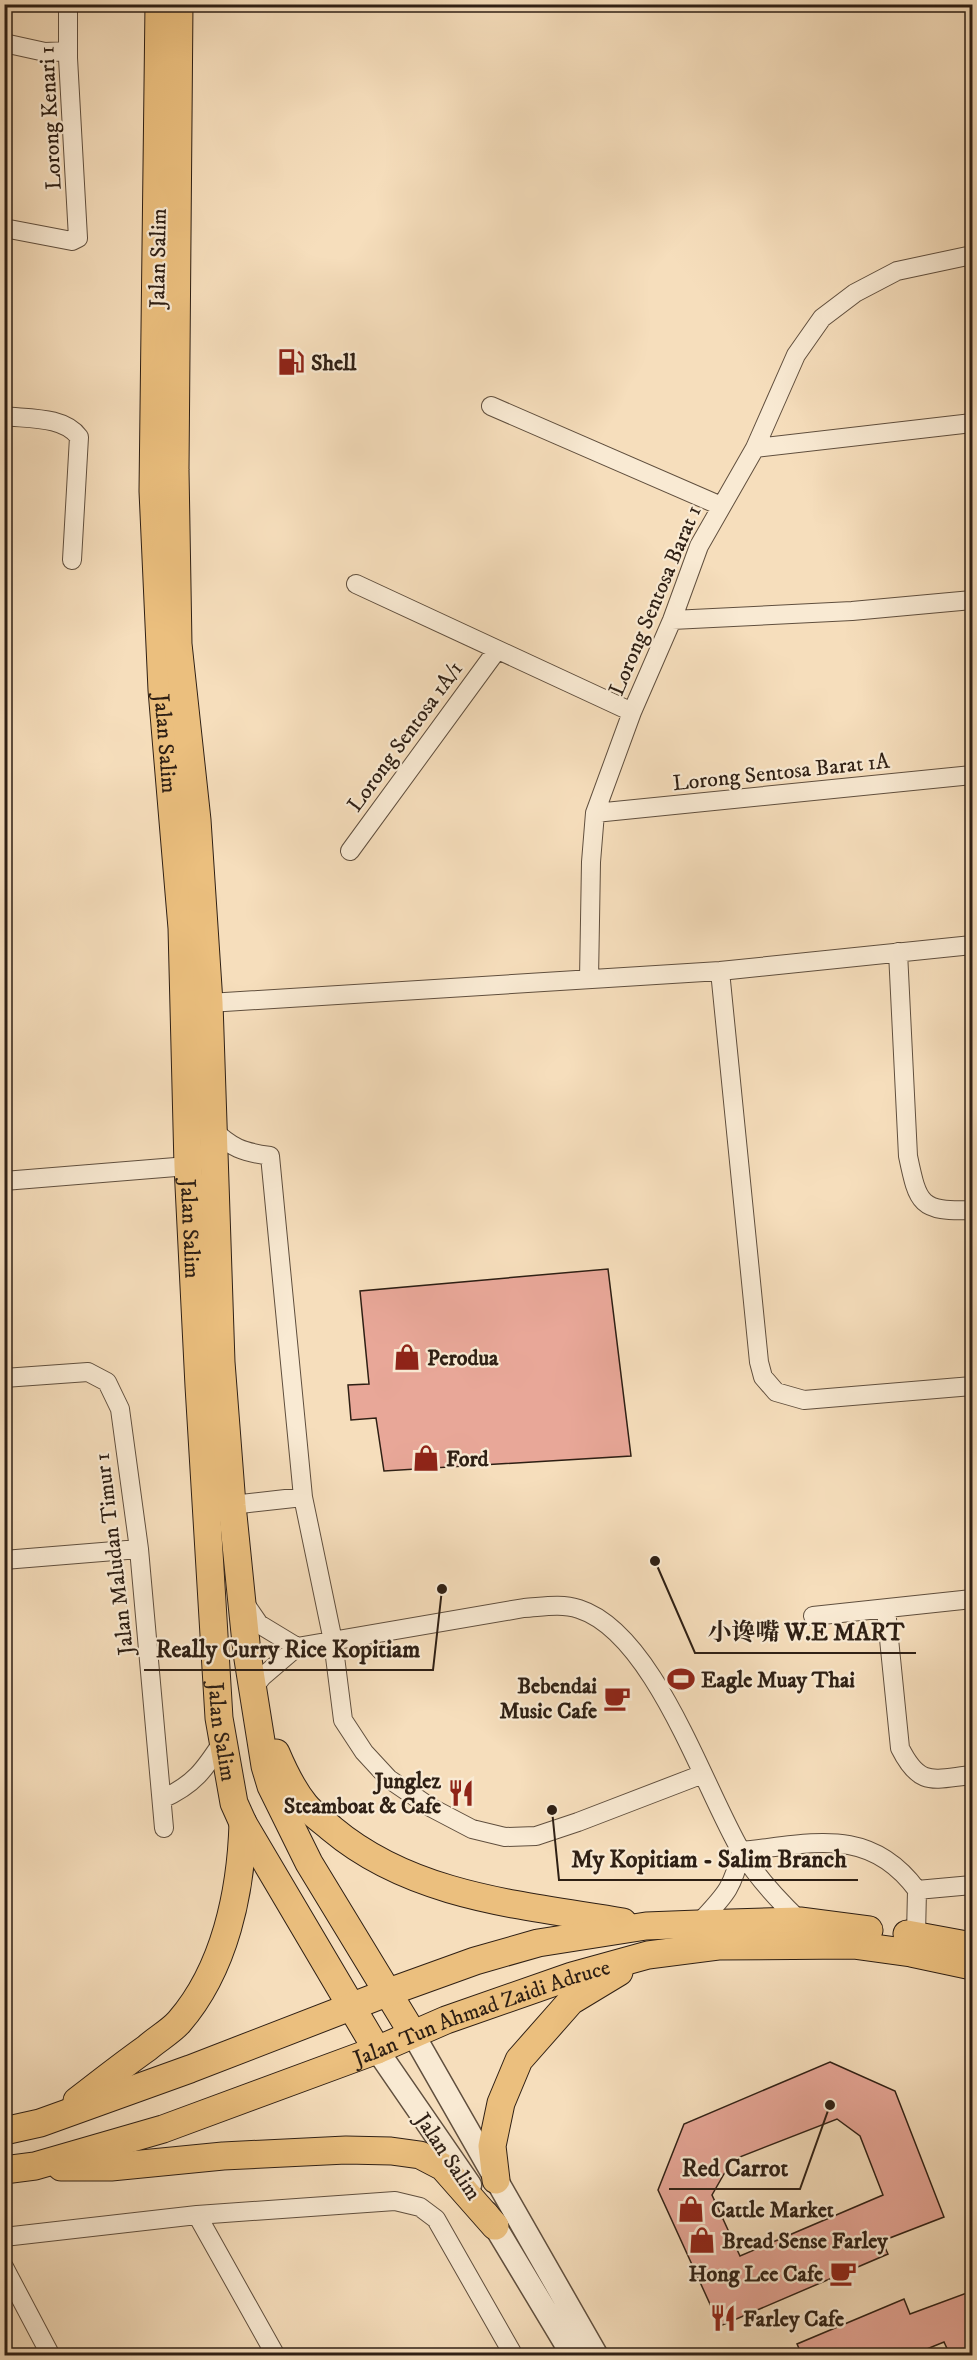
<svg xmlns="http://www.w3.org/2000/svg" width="977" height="2360" font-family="'IM FELL DW Pica','Noto Serif SC',serif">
  <rect width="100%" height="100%" fill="#f6debc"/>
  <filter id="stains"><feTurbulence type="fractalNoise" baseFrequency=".00333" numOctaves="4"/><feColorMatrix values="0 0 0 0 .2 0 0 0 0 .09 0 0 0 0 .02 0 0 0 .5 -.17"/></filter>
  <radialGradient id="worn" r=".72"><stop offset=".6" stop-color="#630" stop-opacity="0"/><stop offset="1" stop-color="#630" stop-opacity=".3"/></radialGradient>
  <!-- building -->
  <path fill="#e8a798" stroke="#2e1f14" stroke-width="1.5" fill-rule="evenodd" d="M 608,1269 L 631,1456 L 384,1471 L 376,1418 L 351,1420 L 348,1385 L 369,1384 L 360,1291 Z
    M 830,2062 L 895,2091 L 944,2217 L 882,2241 L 888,2254 L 720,2326 L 658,2190 L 684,2124 ZM 837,2119 L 860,2136 L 883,2195 L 740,2256 L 712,2195 L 732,2160 Z
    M 972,2291 L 972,2355 L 950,2355 L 944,2342 L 912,2355 L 802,2355 L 797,2344 L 904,2299 L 910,2314 Z"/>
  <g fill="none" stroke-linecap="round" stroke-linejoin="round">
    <defs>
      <path id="minor" d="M 4,43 L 45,52 L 68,51
        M 4,228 L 72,241 L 78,238 L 68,58 L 68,4
        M 491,406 L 721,506
        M 4,416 C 27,419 64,416 79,437 L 72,560
        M 755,448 L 972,423
        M 356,584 L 632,712
        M 672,620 L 852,611 L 972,600
        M 595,813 L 972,775
        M 350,851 L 497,650
        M 898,952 L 908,1156 C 918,1204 920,1212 972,1210
        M 720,971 L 759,1362 L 763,1377 L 776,1392 L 804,1400 L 972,1386
        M 589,979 L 591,862 L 595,813 L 632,712 L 672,620 L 699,546 L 755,448 L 796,355 L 822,318 L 855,293 L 897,271 L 972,255
        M 209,1003 L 720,971 L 972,945
        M 212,1129 C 232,1148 242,1152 270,1156 L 303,1497 L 333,1641 L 343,1720 L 364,1752 L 389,1779 L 430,1807 L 472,1829 L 505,1837 L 536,1836 L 578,1822 L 703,1774
        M 4,1181 L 188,1166
        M 4,1378 L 88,1372 L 107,1382 L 120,1409 L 139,1549 L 164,1828
        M 232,1505 L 303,1497
        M 4,1560 L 139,1549
        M 244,1602 L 259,1624 L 297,1647
        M 886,1609 L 900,1748 C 920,1788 933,1779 972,1775
        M 813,1616 L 972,1599
        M 252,1690 L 262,1677 L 297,1647 L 524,1608 C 542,1607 561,1603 579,1609 C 654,1633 703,1786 741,1851 C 757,1878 778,1900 800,1921
        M 162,1799 C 194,1785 205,1769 223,1741
        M 741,1851 C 811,1844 869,1825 917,1890
        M 698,1924 C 724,1896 733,1889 741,1851
        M 916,1935 L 917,1890 L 972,1885
        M 197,2215 L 276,2356
        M 4,2237 L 197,2215 L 395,2201 L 420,2207 L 436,2219 L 514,2356
        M 4,2267 L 51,2356"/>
      <path id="tertiary" d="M 413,2034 L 597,2356
        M 377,2050 L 470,2185
        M 487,2213 L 573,2356"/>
      <g id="primary">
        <path id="s1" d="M 159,4 L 153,491 L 162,690 L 182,928 L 188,1166 L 199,1386 L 219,1718 L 234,1803 L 243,1823 L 377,2050"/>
        <path d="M 179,4 L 175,470 L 178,644 L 197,820 L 209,1003 L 221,1362 L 232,1505 L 247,1653 L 265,1766 L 271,1786 L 309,1863 L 413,2034"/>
        <path d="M 276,1753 C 284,1772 292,1789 305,1805 C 312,1814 323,1821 332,1829 C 413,1897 522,1905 623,1922"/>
        <path d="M 907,1934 L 972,1946"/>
        <path d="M 77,2101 C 100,2083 123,2065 147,2048 C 157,2039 170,2032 179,2022 C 225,1969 241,1892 243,1823"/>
        <path d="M 4,2131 L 40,2123 L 190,2069 L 389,1992 L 475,1961 L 538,1943 L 646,1926 L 698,1924 L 800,1921 L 869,1930"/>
        <path d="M 61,2167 L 111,2167 L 223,2156 L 346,2150 L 391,2151 L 420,2155 L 443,2167 L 495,2226"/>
        <path id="s2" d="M 4,2170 L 35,2166 L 163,2129 L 377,2050 L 446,2020 L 572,1976 L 648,1955 L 718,1946 L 853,1945 L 911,1953 L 972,1966"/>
        <path d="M 496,2180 L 492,2146 L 501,2103 L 519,2060 L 571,2001 L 619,1972"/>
      </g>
    </defs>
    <!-- minor casing -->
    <use href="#minor" stroke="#604f3e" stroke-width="20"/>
    <!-- tertiary casing -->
    <use href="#tertiary" stroke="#604f3e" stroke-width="25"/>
    <!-- primary casing -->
    <use href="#primary" stroke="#2e1f14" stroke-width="29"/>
    <!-- minor -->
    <use href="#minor" stroke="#f9ead3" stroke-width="18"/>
    <!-- tertiary -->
    <use href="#tertiary" stroke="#f9ead3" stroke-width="22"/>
    <!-- primary -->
    <use href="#primary" stroke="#ebbf7e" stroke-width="27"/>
  </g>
  <!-- icons -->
  <defs>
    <symbol id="fuel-bare" viewBox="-9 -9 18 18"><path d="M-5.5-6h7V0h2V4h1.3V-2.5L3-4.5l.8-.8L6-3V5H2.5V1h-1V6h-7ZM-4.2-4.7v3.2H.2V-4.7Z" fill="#8f2418" stroke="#f9ead3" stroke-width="2.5" paint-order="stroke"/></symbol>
    <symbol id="shop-bare" viewBox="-9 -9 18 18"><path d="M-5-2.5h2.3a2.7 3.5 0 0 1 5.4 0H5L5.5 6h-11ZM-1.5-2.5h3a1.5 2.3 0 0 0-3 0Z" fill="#8f2418" stroke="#f9ead3" stroke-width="2.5" paint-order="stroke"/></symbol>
    <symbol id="stadium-bare" viewBox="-9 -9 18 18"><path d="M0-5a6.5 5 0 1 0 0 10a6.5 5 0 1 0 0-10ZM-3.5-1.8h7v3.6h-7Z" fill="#8f2418" stroke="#f9ead3" stroke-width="2.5" paint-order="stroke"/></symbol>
    <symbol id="cafe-bare" viewBox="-9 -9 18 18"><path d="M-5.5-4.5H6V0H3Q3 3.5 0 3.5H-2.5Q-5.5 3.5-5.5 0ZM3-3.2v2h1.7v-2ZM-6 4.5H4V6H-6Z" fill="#8f2418" stroke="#f9ead3" stroke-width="2.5" paint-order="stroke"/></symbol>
    <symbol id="restaurant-bare" viewBox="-9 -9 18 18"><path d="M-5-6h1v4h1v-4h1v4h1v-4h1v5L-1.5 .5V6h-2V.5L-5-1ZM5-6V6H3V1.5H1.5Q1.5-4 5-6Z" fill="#8f2418" stroke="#f9ead3" stroke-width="2.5" paint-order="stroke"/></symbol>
  </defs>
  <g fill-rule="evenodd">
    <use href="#fuel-bare" x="272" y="343" width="38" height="38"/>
    <use href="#shop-bare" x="388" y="1338" width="38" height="38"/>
    <use href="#shop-bare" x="407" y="1439" width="38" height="38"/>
    <use href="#stadium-bare" x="662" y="1660" width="38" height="38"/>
    <use href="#cafe-bare" x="598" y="1679" width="38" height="38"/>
    <use href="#restaurant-bare" x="442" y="1774" width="38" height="38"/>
    <use href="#shop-bare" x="672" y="2190" width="38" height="38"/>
    <use href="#shop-bare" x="683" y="2221" width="38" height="38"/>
    <use href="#cafe-bare" x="824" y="2254" width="38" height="38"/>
    <use href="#restaurant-bare" x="704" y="2299" width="38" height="38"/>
  </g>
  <g text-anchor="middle" stroke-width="4.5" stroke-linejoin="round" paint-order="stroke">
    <!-- street labels -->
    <g font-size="22" fill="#2e1f14" stroke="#f9ead3">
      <text transform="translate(49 118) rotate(-93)" y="8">Lorong Kenari 1</text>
      <text transform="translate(157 258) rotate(-89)" y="8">Jalan Salim</text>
      <text transform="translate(654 600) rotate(-67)" y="8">Lorong Sentosa Barat 1</text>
      <text transform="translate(404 736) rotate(-54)" y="8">Lorong Sentosa 1A/1</text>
      <text dy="8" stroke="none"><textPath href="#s1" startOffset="740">Jalan Salim</textPath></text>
      <text transform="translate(781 771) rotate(-6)" y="8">Lorong Sentosa Barat 1A</text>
      <text dy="8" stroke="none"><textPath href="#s1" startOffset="1226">Jalan Salim</textPath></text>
      <text transform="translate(113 1554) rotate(-97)" y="8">Jalan Maludan Timur 1</text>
      <text dy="8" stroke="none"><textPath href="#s1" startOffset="1730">Jalan Salim</textPath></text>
      <text dy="8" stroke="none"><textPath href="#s2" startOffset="504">Jalan Tun Ahmad Zaidi Adruce</textPath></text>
      <text transform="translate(449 2156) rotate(56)" y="8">Jalan Salim</text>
    </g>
    <!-- poi labels -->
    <g font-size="22" font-weight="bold" fill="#2e1f14" stroke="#f9ead3" text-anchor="start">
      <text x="311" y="370">Shell</text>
      <text x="427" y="1365">Perodua</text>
      <text x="446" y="1466">Ford</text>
      <text x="701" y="1687">Eagle Muay Thai</text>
      <text x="597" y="1693" text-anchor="end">Bebendai<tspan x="597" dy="25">Music Cafe</tspan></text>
      <text x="441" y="1788" text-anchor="end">Junglez<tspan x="441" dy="25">Steamboat &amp; Cafe</tspan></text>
      <text x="711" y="2217">Cattle Market</text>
      <text x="722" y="2248">Bread Sense Farley</text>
      <text x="823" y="2281" text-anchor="end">Hong Lee Cafe</text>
      <text x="743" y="2326">Farley Cafe</text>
    </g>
  </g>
  <!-- callouts -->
  <path fill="none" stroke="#2e1f14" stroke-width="2" d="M655 1561L695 1653H916M442 1589L433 1670H144M552 1810L559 1880H858M830 2105L800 2189H669"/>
  <g fill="#2e1f14" stroke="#f9ead3" stroke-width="2">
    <circle cx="655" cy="1561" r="6"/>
    <circle cx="442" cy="1589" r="6"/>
    <circle cx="552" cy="1810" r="6"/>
    <circle cx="830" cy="2105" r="6"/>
  </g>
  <g font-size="24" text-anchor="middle" font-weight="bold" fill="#2e1f14" stroke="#f9ead3" stroke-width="4.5" stroke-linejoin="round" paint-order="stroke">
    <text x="806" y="1640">小谗嘴 W.E MART</text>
    <text x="288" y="1657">Really Curry Rice Kopitiam</text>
    <text x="709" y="1867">My Kopitiam - Salim Branch</text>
    <text x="735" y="2176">Red Carrot</text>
  </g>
  <!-- margin -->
  <rect width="977" height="2360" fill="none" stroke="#f6debc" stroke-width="24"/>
  <rect x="6" y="6" width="965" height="2348" fill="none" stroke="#2e1f14" stroke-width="3"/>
  <rect x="12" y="12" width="953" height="2336" fill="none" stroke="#2e1f14" stroke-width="1.5"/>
  <rect width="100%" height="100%" filter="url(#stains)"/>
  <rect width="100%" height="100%" fill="url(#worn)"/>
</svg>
